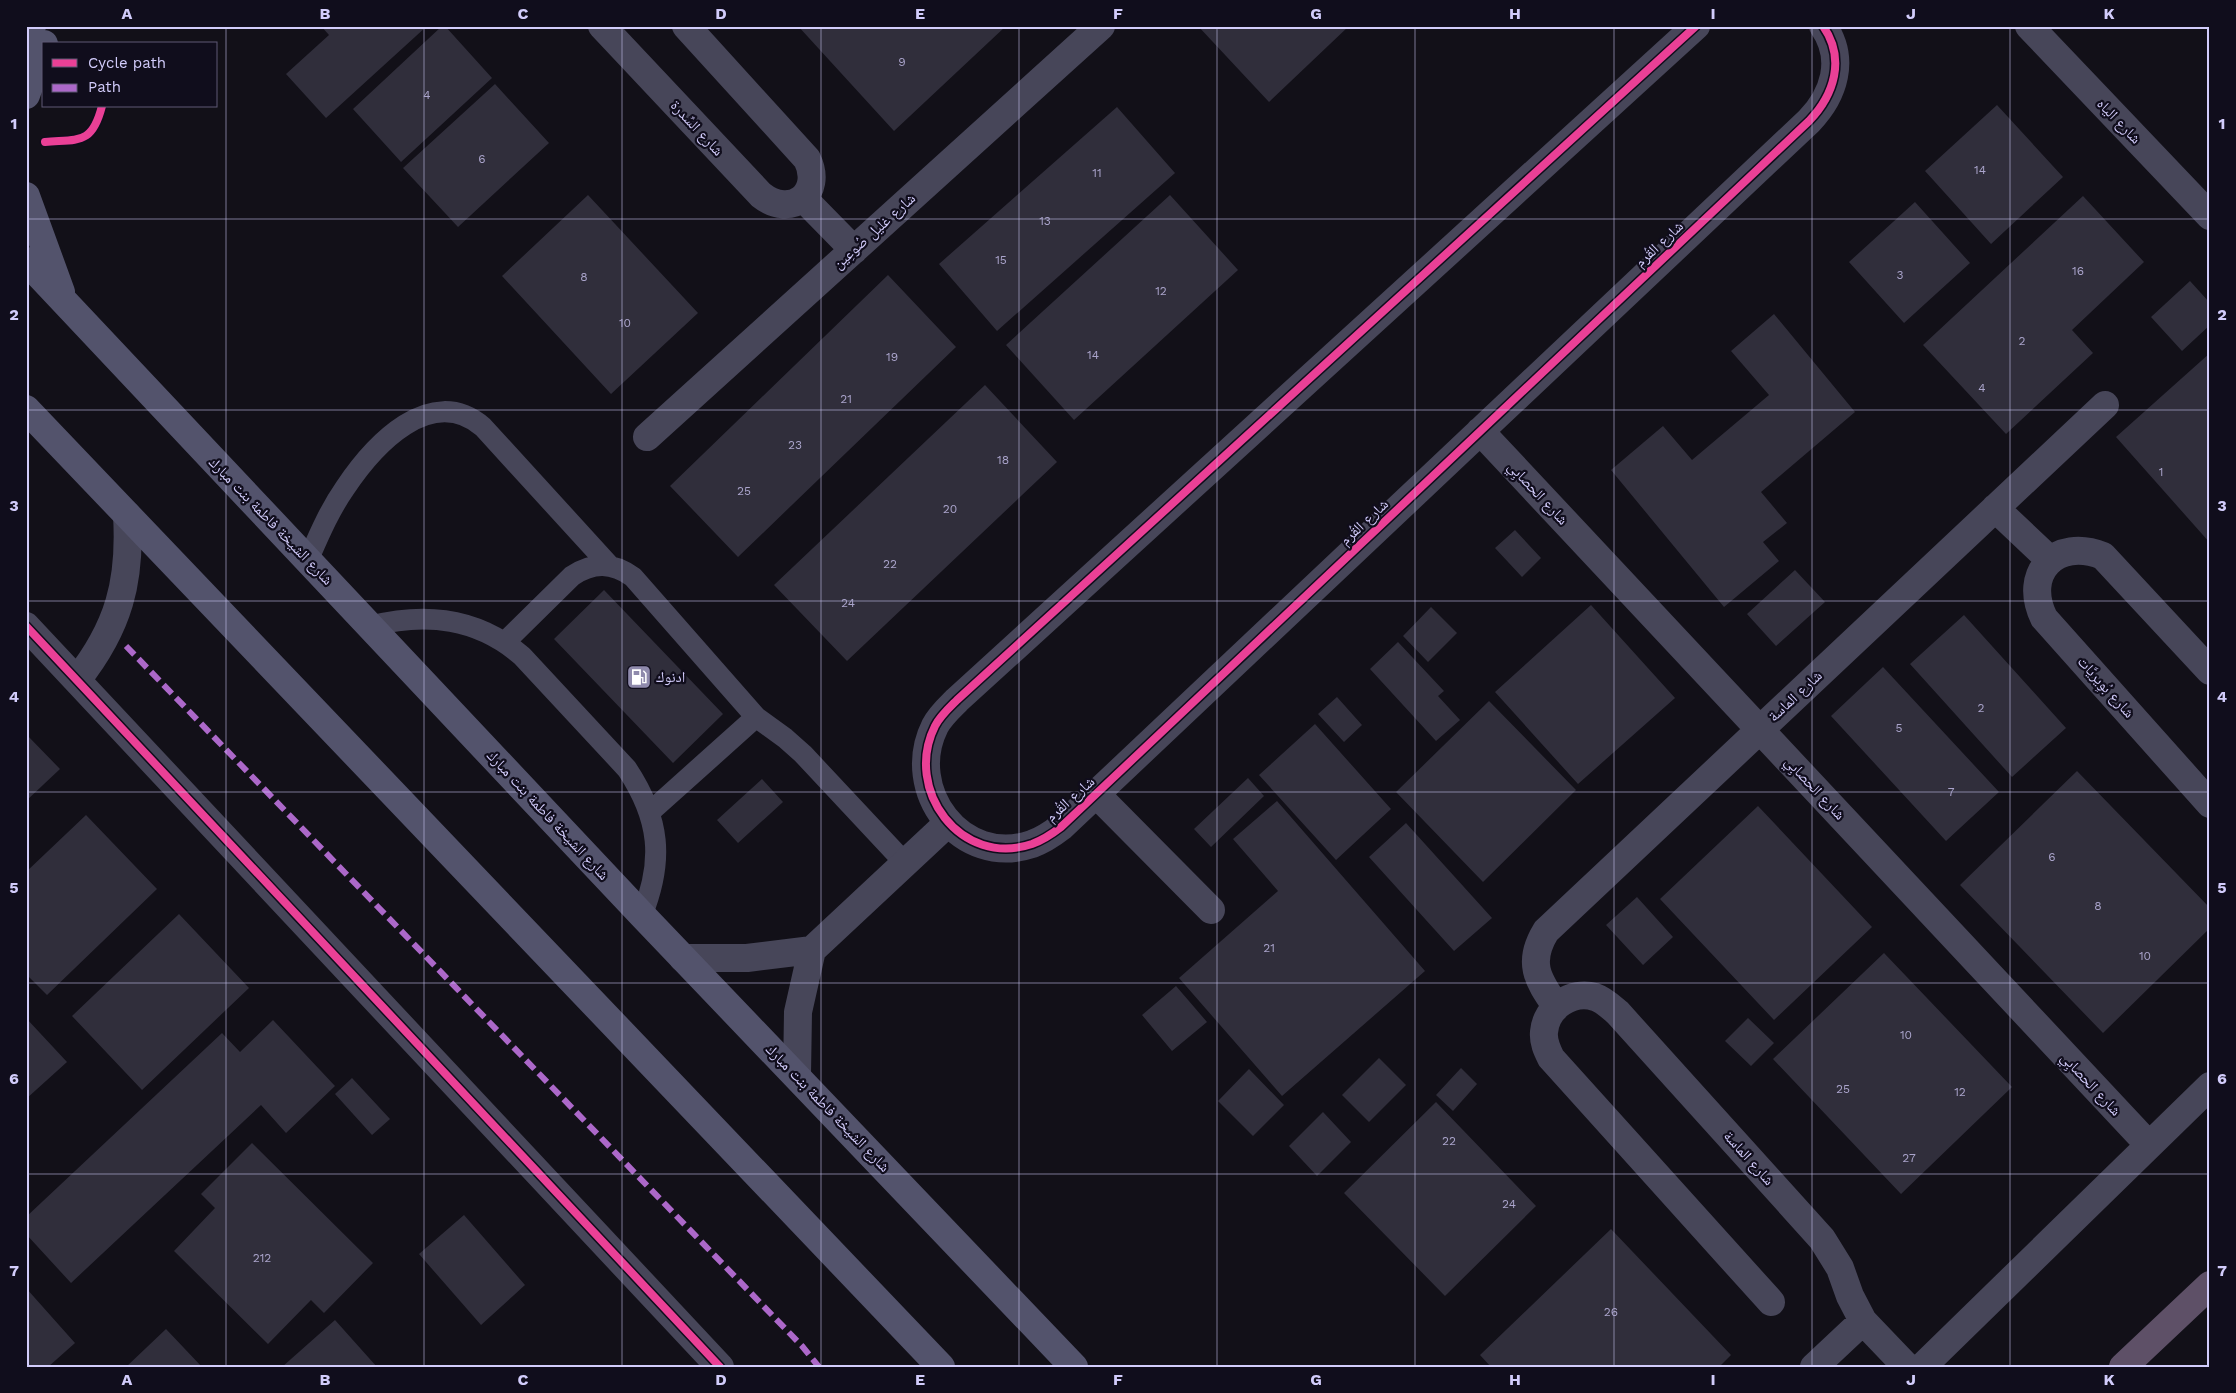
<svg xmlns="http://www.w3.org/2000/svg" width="2236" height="1393" font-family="'Work Sans','Noto Naskh Arabic',sans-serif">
  <rect width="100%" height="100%" fill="#121018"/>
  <!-- building -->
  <path fill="#302e3b" d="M 321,26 L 427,26 L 326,118 L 286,74 L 329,35 Z
    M 442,26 L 445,26 L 492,78 L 401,162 L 353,109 Z
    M 798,26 L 1006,26 L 894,131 Z
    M 1198,26 L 1349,26 L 1269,102 Z
    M 495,84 L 549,143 L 458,227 L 403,168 Z
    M 1997,105 L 2063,177 L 1991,244 L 1925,171 Z
    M 1117,107 L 1175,173 L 997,331 L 939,264 Z
    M 588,195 L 698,313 L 611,394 L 502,276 Z
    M 1170,195 L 1238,270 L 1074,420 L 1006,345 Z
    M 2083,196 L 2144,262 L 2072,330 L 2093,353 L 2006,434 L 1923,345 Z
    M 1915,202 L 1970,263 L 1904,323 L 1849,262 Z
    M 888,275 L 956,347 L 738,557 L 670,486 Z
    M 2190,281 L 2210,303 L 2210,325 L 2182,351 L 2151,317 Z
    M 1774,314 L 1855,412 L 1761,492 L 1787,523 L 1763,542 L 1779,561 L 1724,607 L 1611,470 L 1663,426 L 1692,460 L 1769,395 L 1731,351 Z
    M 2210,353 L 2210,543 L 2116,437 Z
    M 985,385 L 1057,462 L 847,661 L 774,585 Z
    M 1515,530 L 1541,558 L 1522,577 L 1495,548 Z
    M 1795,570 L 1825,602 L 1776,646 L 1747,614 Z
    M 604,590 L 723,714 L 673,763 L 554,639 Z
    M 1591,605 L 1675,698 L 1578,784 L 1495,692 Z
    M 1431,607 L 1457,633 L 1428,662 L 1403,636 Z
    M 1964,615 L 2066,728 L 2012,777 L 1910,664 Z
    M 1398,642 L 1444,691 L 1438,696 L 1460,720 L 1436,741 L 1370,669 Z
    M 1883,667 L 1999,792 L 1946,841 L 1831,716 Z
    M 1337,697 L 1362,725 L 1344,742 L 1318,714 Z
    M 1489,701 L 1576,790 L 1483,882 L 1396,792 Z
    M 1315,724 L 1391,809 L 1336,860 L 1259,775 Z
    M 26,734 L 60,769 L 26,801 Z
    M 2077,771 L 2210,908 L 2210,928 L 2103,1033 L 1960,885 Z
    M 1248,778 L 1264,796 L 1211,847 L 1194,829 Z
    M 762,779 L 783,802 L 738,843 L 717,820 Z
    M 1277,801 L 1425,971 L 1282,1096 L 1179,978 L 1278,891 L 1233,839 Z
    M 1758,806 L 1872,927 L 1774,1020 L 1660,899 Z
    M 86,815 L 157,889 L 47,995 L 26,974 L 26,872 Z
    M 1406,823 L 1492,918 L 1454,951 L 1369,857 Z
    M 1637,897 L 1673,937 L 1643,965 L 1606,925 Z
    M 179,914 L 249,988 L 142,1090 L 72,1016 Z
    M 1884,953 L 2012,1087 L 1901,1194 L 1773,1059 Z
    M 1176,986 L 1207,1022 L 1172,1051 L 1142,1015 Z
    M 26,1018 L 67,1062 L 26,1099 Z
    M 1748,1018 L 1774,1043 L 1751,1066 L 1725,1041 Z
    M 273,1020 L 335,1086 L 286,1133 L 261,1105 L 71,1283 L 26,1234 L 26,1217 L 222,1033 L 240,1052 Z
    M 1379,1058 L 1406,1085 L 1369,1122 L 1342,1095 Z
    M 1461,1068 L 1477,1084 L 1453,1111 L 1436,1095 Z
    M 1249,1069 L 1284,1105 L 1253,1136 L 1218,1101 Z
    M 352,1078 L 390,1119 L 372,1135 L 335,1094 Z
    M 1436,1102 L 1536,1206 L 1445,1296 L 1344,1193 Z
    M 1323,1112 L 1351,1142 L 1317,1176 L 1289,1146 Z
    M 252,1143 L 373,1263 L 324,1313 L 311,1300 L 268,1344 L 174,1251 L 215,1208 L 201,1194 Z
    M 464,1215 L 525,1285 L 481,1325 L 419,1254 Z
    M 1611,1229 L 1731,1355 L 1719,1367 L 1491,1367 L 1480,1355 Z
    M 26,1288 L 75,1343 L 48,1367 L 26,1367 Z
    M 335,1320 L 377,1367 L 282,1367 Z
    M 166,1329 L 202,1367 L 126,1367 Z"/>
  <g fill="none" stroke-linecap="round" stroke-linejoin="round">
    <!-- service -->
    <path stroke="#474659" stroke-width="21" d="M 308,560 C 319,535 329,511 345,488 C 373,446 431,382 483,427 L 609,565
      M 371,626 C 427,612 478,618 522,656 L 627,769 C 660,819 664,860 642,915
      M 505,642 L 572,576 C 593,562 612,562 633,577 L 756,717 L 785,738 L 803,754 L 905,863
      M 650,812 L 756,717"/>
    <!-- minor -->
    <path stroke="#474659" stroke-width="28" d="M 602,26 L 761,195 C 791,219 824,193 807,159 L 686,26
      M 1696,26 L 957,700 C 949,708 940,716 935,726 C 903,790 961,868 1032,844 C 1043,840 1052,834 1061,827 L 1809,121 C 1834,95 1846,59 1823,26
      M 2029,26 L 2210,216
      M 803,198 L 854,250
      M 1480,431 L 2149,1145
      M 647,437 L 1101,26
      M 1995,508 L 2050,560
      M 26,626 L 720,1367
      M 2210,671 L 2103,556 C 2056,537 2022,573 2044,618 L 2210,804
      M 77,680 C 119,627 131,581 127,515
      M 1096,794 L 1211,910
      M 683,958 L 747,958 L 812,950
      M 1556,1006 C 1537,979 1527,962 1546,931 L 2105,405
      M 797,1075 L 798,1012 L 812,950 L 948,823
      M 1771,1302 L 1551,1058 C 1547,1050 1543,1042 1544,1032 C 1546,1007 1572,990 1595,997 C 1604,1000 1611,1007 1618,1013 L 1822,1239 L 1840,1268 L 1850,1296 L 1863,1321 L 1907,1367
      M 1814,1367 L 1863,1321
      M 1922,1367 L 2210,1086"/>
    <!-- secondary -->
    <path stroke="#53536c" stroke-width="28" d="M 26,32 L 32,26
      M 26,95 L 44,44
      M 26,196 L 61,292
      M 26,261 L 642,915 L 1074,1367
      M 26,409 L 941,1367"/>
    <!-- trunk -->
    <path stroke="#5e5067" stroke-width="28" d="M 2123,1367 L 2210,1285"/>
    <!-- quiet -->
    <path stroke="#ac68c9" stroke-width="6" stroke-dasharray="12 6" stroke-linecap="butt" d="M 126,646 L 802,1346 L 819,1367"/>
    <defs>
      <path id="cycleway" d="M 1696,26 L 957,700 C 949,708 940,716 935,726 C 903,790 961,868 1032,844 C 1043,840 1052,834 1061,827 L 1809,121 C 1834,95 1846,59 1823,26
        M 45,142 C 79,139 92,145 102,106
        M 26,626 L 720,1367"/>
    </defs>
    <!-- cycleway casing -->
    <use href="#cycleway" stroke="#100d1c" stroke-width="11"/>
    <!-- cycleway -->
    <use href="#cycleway" stroke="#ea4096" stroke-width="8"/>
  </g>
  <!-- grid -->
  <path fill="none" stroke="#d2ccfb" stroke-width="1" stroke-opacity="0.55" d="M 226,26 L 226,1367M 424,26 L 424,1367M 622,26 L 622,1367M 821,26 L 821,1367M 1019,26 L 1019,1367M 1217,26 L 1217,1367M 1415,26 L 1415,1367M 1614,26 L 1614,1367M 1812,26 L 1812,1367M 2010,26 L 2010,1367M 26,219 L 2210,219M 26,410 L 2210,410M 26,601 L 2210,601M 26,792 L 2210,792M 26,983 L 2210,983M 26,1174 L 2210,1174"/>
  <!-- icons -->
  <defs>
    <symbol id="fuel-square" viewBox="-11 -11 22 22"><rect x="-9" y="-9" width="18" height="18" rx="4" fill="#8f8aac" stroke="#100d1c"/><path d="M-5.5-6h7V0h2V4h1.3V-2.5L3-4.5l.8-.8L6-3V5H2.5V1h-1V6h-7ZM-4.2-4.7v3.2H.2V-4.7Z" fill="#fff"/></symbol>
  </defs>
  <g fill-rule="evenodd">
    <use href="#fuel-square" x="625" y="663" width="28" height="28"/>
  </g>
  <g text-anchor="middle" stroke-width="4.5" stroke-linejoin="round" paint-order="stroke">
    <!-- number labels -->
    <g font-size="12" fill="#aaa4cb">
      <text x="902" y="66">9</text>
      <text x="427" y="99">4</text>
      <text x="482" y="163">6</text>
      <text x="1980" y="174">14</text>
      <text x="1097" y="177">11</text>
      <text x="1045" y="225">13</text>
      <text x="1001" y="264">15</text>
      <text x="2078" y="275">16</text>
      <text x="1900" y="279">3</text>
      <text x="584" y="281">8</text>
      <text x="1161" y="295">12</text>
      <text x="625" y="327">10</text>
      <text x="2022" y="345">2</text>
      <text x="1093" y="359">14</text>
      <text x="892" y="361">19</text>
      <text x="1982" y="392">4</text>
      <text x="846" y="403">21</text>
      <text x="795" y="449">23</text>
      <text x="1003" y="464">18</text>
      <text x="2161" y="476">1</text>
      <text x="744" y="495">25</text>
      <text x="950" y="513">20</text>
      <text x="890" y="568">22</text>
      <text x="848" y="607">24</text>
      <text x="1981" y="712">2</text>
      <text x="1899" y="732">5</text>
      <text x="1951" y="796">7</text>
      <text x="2052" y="861">6</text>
      <text x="2098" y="910">8</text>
      <text x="1269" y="952">21</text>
      <text x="2145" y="960">10</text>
      <text x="1906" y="1039">10</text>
      <text x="1843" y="1093">25</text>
      <text x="1960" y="1096">12</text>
      <text x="1449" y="1145">22</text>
      <text x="1909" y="1162">27</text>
      <text x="1509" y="1208">24</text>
      <text x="262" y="1262">212</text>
      <text x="1611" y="1316">26</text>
    </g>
    <!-- street labels -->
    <g font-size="15" fill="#d2ccfb" stroke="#100d1c">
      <text transform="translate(2119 121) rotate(46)" y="5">شارع الياه</text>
      <text transform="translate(697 128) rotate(47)" y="5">شارع السِّدرة</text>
      <text transform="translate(874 231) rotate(-42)" y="5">شارع غليل صُوعِين</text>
      <text transform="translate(1659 244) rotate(-43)" y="5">شارع القُرم</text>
      <text transform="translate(1538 493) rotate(47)" y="5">شارع الحصابِي</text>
      <text transform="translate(271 521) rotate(46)" y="5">شارع الشيخة فاطمة بنت مبارك</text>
      <text transform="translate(1364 522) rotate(-43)" y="5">شارع القُرم</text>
      <text transform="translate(2106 687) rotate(48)" y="5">شارع بُوِيريَّات</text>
      <text transform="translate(1795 696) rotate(-43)" y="5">شارع الماسة</text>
      <text transform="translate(1815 788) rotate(47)" y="5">شارع الحصابِي</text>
      <text transform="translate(1070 799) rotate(-42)" y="5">شارع القُرم</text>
      <text transform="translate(548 815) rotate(47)" y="5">شارع الشيخة فاطمة بنت مبارك</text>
      <text transform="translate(2091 1084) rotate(47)" y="5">شارع الحصابِي</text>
      <text transform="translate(828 1108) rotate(46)" y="5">شارع الشيخة فاطمة بنت مبارك</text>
      <text transform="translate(1749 1158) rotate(48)" y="5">شارع الماسة</text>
    </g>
    <!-- poi labels -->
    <g font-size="15" fill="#d2ccfb" stroke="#100d1c" text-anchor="start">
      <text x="656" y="682">ادنوك</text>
    </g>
  </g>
  <!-- border -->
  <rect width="2236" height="1393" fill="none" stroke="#100d1c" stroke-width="55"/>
  <!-- legend -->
  <rect x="42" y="42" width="175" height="65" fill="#100d1c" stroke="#5e5975"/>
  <rect x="52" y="59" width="25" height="8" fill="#ea4096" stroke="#5e5975"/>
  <text x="88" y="68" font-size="15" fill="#d2ccfb">Cycle path</text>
  <rect x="52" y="84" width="25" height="8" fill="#ac68c9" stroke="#5e5975"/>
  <text x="88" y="92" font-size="15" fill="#d2ccfb">Path</text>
  <rect x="28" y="28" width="2180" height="1338" fill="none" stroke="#d2ccfb" stroke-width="2"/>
  <g font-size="16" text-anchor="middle" font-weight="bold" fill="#d2ccfb">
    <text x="127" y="19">A</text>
    <text x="325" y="19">B</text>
    <text x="523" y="19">C</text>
    <text x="721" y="19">D</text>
    <text x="920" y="19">E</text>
    <text x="1118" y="19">F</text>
    <text x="1316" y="19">G</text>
    <text x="1515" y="19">H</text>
    <text x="1713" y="19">I</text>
    <text x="1911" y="19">J</text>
    <text x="2109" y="19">K</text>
    <text x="14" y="129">1</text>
    <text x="2222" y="129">1</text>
    <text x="14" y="320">2</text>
    <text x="2222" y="320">2</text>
    <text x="14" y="511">3</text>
    <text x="2222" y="511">3</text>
    <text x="14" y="702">4</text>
    <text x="2222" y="702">4</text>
    <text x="14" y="893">5</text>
    <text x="2222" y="893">5</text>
    <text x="14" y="1084">6</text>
    <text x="2222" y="1084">6</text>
    <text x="14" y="1276">7</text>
    <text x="2222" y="1276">7</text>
    <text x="127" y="1385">A</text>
    <text x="325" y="1385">B</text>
    <text x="523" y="1385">C</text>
    <text x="721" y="1385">D</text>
    <text x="920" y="1385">E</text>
    <text x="1118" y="1385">F</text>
    <text x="1316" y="1385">G</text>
    <text x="1515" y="1385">H</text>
    <text x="1713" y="1385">I</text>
    <text x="1911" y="1385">J</text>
    <text x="2109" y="1385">K</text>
  </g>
</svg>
